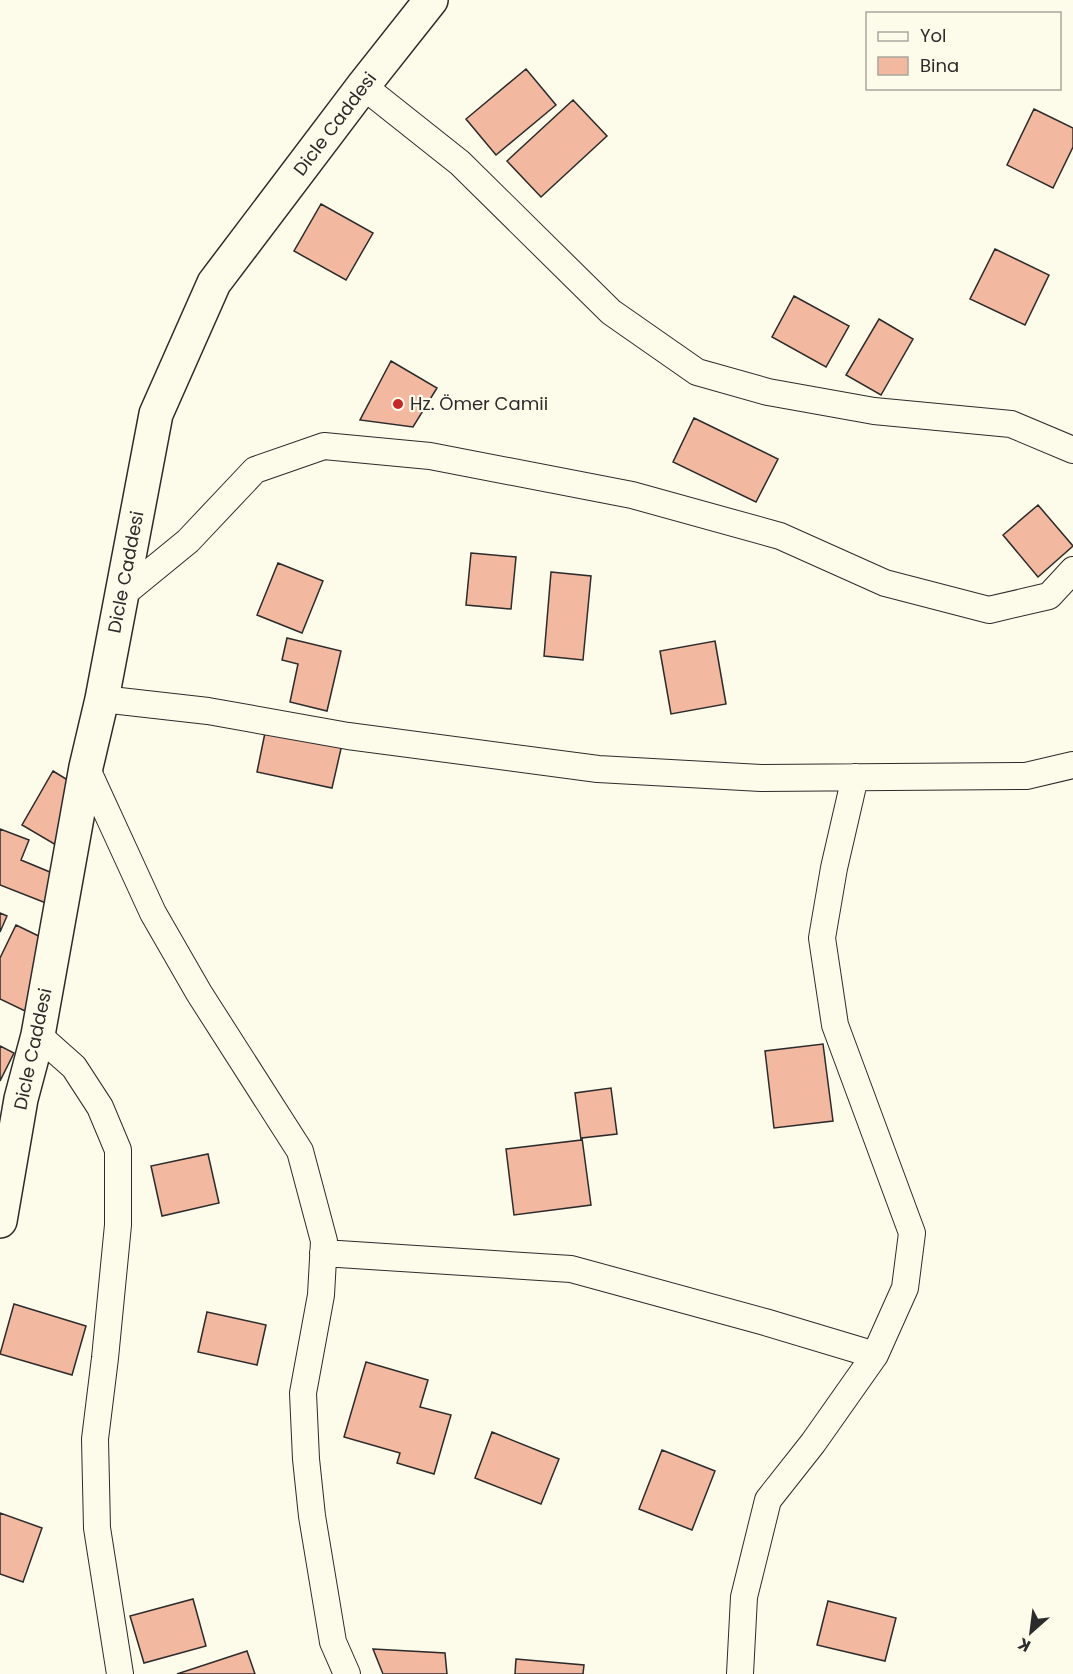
<svg xmlns="http://www.w3.org/2000/svg" width="1073" height="1674" font-family="Poppins,sans-serif">
  <rect width="100%" height="100%" fill="#fdfbea"/>
  <!-- building -->
  <path fill="#f2b8a0" stroke="#2b2b2b" stroke-width="1.5" d="M 526,69 L 556,105 L 496,155 L 466,119 Z
    M 573,100 L 607,136 L 541,197 L 507,161 Z
    M 1034,109 L 1073,128 L 1073,147 L 1053,188 L 1007,165 Z
    M 321,204 L 373,233 L 346,280 L 294,251 Z
    M 995,249 L 1049,275 L 1025,325 L 970,299 Z
    M 794,296 L 849,326 L 826,367 L 772,337 Z
    M 879,319 L 913,339 L 881,395 L 846,375 Z
    M 391,361 L 437,388 L 413,427 L 360,420 Z
    M 694,418 L 778,459 L 756,502 L 673,462 Z
    M 1038,505 L 1073,546 L 1038,577 L 1003,535 Z
    M 471,553 L 516,557 L 511,609 L 466,605 Z
    M 278,563 L 323,581 L 302,633 L 257,615 Z
    M 551,572 L 591,576 L 583,660 L 544,656 Z
    M 287,638 L 341,651 L 327,711 L 290,702 L 298,664 L 282,660 Z
    M 715,641 L 726,704 L 671,714 L 660,651 Z
    M 267,723 L 343,740 L 332,788 L 257,772 Z
    M 53,771 L 76,785 L 61,811 L 72,818 L 56,845 L 22,825 Z
    M 0,829 L 29,840 L 21,860 L 62,877 L 51,905 L 0,885 Z
    M 0,913 L 7,916 L 0,932 Z
    M 16,925 L 51,942 L 37,985 L 25,1011 L 0,999 L 0,958 Z
    M 823,1044 L 833,1121 L 774,1128 L 765,1051 Z
    M 0,1046 L 14,1053 L 0,1081 Z
    M 611,1088 L 617,1134 L 582,1138 L 591,1205 L 514,1215 L 506,1149 L 581,1140 L 575,1093 Z
    M 208,1154 L 219,1203 L 162,1216 L 151,1166 Z
    M 14,1304 L 86,1326 L 72,1375 L 0,1354 Z
    M 207,1312 L 266,1325 L 257,1365 L 198,1352 Z
    M 366,1362 L 428,1380 L 420,1407 L 451,1415 L 434,1474 L 397,1463 L 400,1453 L 344,1437 Z
    M 492,1432 L 559,1459 L 541,1504 L 475,1478 Z
    M 662,1450 L 715,1471 L 692,1530 L 639,1509 Z
    M 0,1513 L 42,1528 L 23,1582 L 0,1574 Z
    M 193,1599 L 206,1646 L 144,1663 L 130,1616 Z
    M 828,1601 L 896,1618 L 885,1661 L 817,1645 Z
    M 373,1649 L 445,1653 L 447,1674 L 383,1674 Z
    M 247,1651 L 255,1674 L 177,1674 Z
    M 516,1659 L 584,1665 L 583,1674 L 515,1674 Z"/>
  <g fill="none" stroke-linecap="round" stroke-linejoin="round">
    <defs>
      <path id="minor" d="M 363,86 L 460,163 L 611,312 L 697,372 L 768,392 L 874,411 L 1011,424 L 1073,450
        M 122,595 L 188,541 L 255,470 L 324,446 L 430,456 L 632,495 L 780,536 L 885,583 L 989,610 L 1049,596 L 1073,570
        M 102,699 L 208,711 L 348,736 L 598,769 L 761,778 L 1026,776 L 1073,765
        M 86,767 L 153,913 L 199,993 L 300,1151 L 324,1241 L 321,1295 L 303,1393 L 306,1459 L 312,1516 L 333,1642 L 347,1674
        M 38,1035 L 74,1067 L 100,1107 L 118,1150 L 118,1225 L 105,1358 L 95,1439 L 97,1528 L 120,1674
        M 323,1253 L 571,1269 L 765,1322 L 875,1355
        M 740,1674 L 744,1597 L 768,1500 L 813,1443 L 875,1355 L 905,1288 L 912,1233 L 835,1025 L 822,938 L 834,868 L 855,777"/>
      <path id="tertiary" d="M 0,1221 L 21,1099 L 38,1035 L 86,767 L 102,699 L 156,414 L 214,283 L 363,86 L 431,0"/>
    </defs>
    <!-- minor casing -->
    <use href="#minor" stroke="#2b2b2b" stroke-width="28"/>
    <!-- tertiary casing -->
    <use href="#tertiary" stroke="#2b2b2b" stroke-width="36"/>
    <!-- minor -->
    <use href="#minor" stroke="#fdfbea" stroke-width="26"/>
    <!-- tertiary -->
    <use href="#tertiary" stroke="#fdfbea" stroke-width="33"/>
  </g>
  <!-- markers -->
  <circle fill="#c62828" stroke="#fdfbea" stroke-width="2" cx="398" cy="404" r="6"/>
  <g text-anchor="middle" stroke-width="4.5" stroke-linejoin="round" paint-order="stroke">
    <!-- street labels -->
    <g font-size="18" fill="#2b2b2b" stroke="#fdfbea">
      <text transform="translate(335 124) rotate(-53)" y="6">Dicle Caddesi</text>
      <text transform="translate(126 572) rotate(-79)" y="6">Dicle Caddesi</text>
      <text transform="translate(33 1049) rotate(-78)" y="6">Dicle Caddesi</text>
    </g>
    <!-- poi labels -->
    <g font-size="18" fill="#2b2b2b" stroke="#fdfbea" text-anchor="start">
      <text x="410" y="410">Hz. Ömer Camii</text>
    </g>
  </g>
  <!-- legend -->
  <rect x="866" y="12" width="195" height="78" fill="#fdfbea" stroke="#a9a89e" stroke-width="1.5"/>
  <rect x="878" y="32" width="30" height="9" fill="#fdfbea" stroke="#a9a89e" stroke-width="1.5"/>
  <text x="920" y="42" font-size="18" fill="#2b2b2b">Yol</text>
  <rect x="878" y="57" width="30" height="18" fill="#f2b8a0" stroke="#a9a89e" stroke-width="1.5"/>
  <text x="920" y="72" font-size="18" fill="#2b2b2b">Bina</text>
  <!-- north arrow -->
  <g transform="translate(1031 1632) rotate(208)" stroke="#fdfbea" stroke-width="4.5" paint-order="stroke">
  <path d="M0-4.5L10 22L0 15L-10 22Z" fill="#2b2b2b"/>
  <text y="-9" font-size="16" font-weight="bold" text-anchor="middle" fill="#2b2b2b">K</text>
  </g>
</svg>
